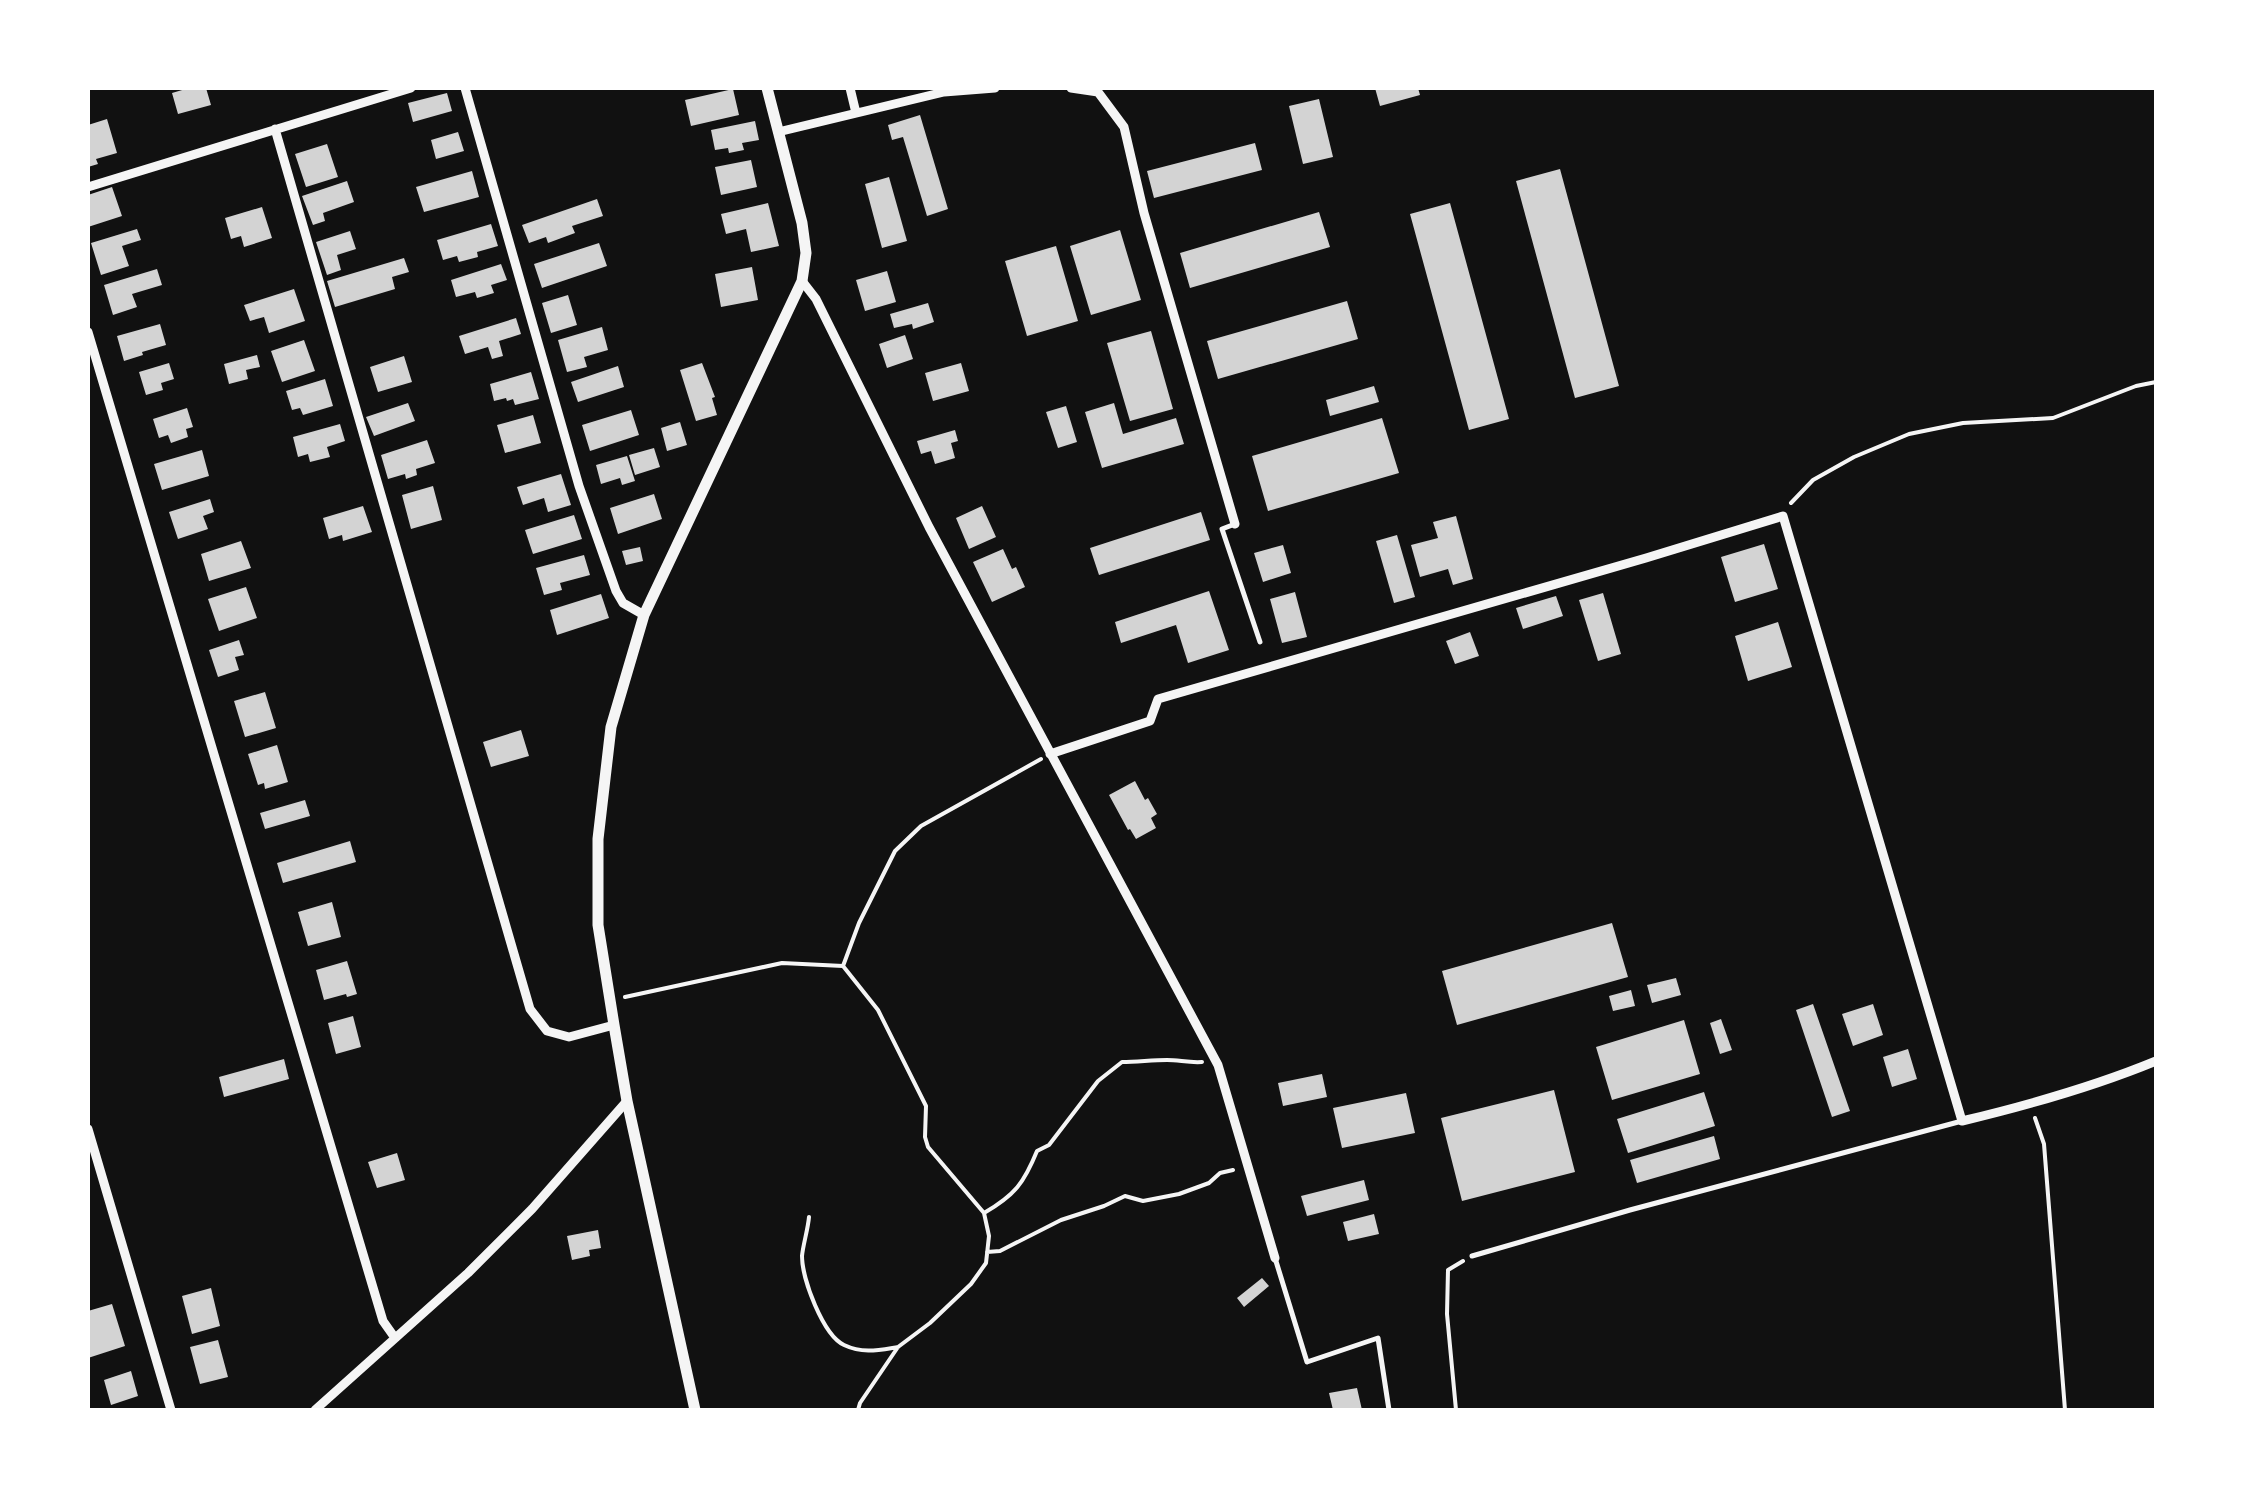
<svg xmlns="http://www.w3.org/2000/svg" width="2244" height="1498" font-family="'Sofia Sans Condensed',sans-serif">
  <rect width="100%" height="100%" fill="#111"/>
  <!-- building -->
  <path fill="#d3d3d3" d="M 189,88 L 206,88 L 211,105 L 178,114 L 172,93 Z
    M 1375,88 L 1418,88 L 1420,95 L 1380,106 Z
    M 733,89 L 739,115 L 691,126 L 685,100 Z
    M 447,93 L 452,111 L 413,122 L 408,103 Z
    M 1319,99 L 1333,157 L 1303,164 L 1289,106 Z
    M 920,115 L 948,209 L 927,216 L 903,137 L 892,140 L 888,125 Z
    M 107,119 L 117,153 L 96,159 L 98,164 L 88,167 L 88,125 Z
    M 755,121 L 759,140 L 742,143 L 744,150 L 729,153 L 728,148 L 715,150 L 711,130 Z
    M 458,132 L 464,151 L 436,159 L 431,140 Z
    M 1255,143 L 1262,170 L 1154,198 L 1147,171 Z
    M 327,144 L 338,177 L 306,187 L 295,154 Z
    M 751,160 L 757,187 L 721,195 L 715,167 Z
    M 1560,169 L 1619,386 L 1575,398 L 1516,181 Z
    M 472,171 L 479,197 L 424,212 L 416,187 Z
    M 889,177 L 907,241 L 882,248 L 865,184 Z
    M 347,181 L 354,202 L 323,213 L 325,221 L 313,225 L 302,196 Z
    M 112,187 L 122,216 L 88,227 L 88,195 Z
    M 597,199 L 603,216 L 572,226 L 575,233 L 548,243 L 546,237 L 529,243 L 522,225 Z
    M 768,203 L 779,246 L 751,252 L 746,229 L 726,234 L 721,214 Z
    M 1450,203 L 1509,419 L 1469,430 L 1410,214 Z
    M 262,207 L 272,238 L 244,247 L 241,236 L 231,239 L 225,218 Z
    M 1319,212 L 1330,247 L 1190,288 L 1180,253 Z
    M 491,224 L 498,246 L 477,252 L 478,257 L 459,262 L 457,256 L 443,260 L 437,240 Z
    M 137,229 L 141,240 L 122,246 L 129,266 L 101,275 L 91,243 Z
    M 1120,230 L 1141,300 L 1091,315 L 1070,246 Z
    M 350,231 L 356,249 L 337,255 L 341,270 L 327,275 L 316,242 Z
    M 599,243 L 607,266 L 542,288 L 534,264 Z
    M 1056,246 L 1078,321 L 1027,336 L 1005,261 Z
    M 404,258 L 409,272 L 392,277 L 395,289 L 335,307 L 327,281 Z
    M 501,264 L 507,280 L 491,285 L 494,293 L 477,298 L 475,292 L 456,297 L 451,280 Z
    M 752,267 L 758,300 L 721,307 L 715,274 Z
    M 157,269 L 162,285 L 132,294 L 137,307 L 113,315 L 104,285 Z
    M 887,271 L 896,302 L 865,311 L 856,280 Z
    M 294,289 L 305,321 L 269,333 L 264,317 L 250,321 L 244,305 Z
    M 568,295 L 577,325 L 551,333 L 542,303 Z
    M 1347,301 L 1358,339 L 1218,379 L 1207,341 Z
    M 928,303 L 934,322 L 913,329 L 912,324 L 894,328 L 890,314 Z
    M 516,318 L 521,334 L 499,341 L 503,356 L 492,359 L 488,347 L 465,354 L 459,336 Z
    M 160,324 L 166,345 L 142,352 L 143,355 L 124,361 L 117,336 Z
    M 602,327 L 608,350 L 584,357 L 587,367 L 567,372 L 558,340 Z
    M 1151,331 L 1173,409 L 1130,421 L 1107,343 Z
    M 905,335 L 913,359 L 887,368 L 879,344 Z
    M 304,340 L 315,371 L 282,382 L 271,351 Z
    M 257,355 L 260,367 L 246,370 L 248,379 L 229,384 L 224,364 Z
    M 404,356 L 412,382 L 378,392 L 370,367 Z
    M 169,363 L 174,379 L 161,383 L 163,390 L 146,395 L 139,372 Z
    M 702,363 L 715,397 L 712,398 L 717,415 L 696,421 L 680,370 Z
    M 961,363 L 969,391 L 933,401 L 925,373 Z
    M 618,366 L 624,387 L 578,402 L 571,382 Z
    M 531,372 L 539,399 L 515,405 L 513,399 L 507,401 L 506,398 L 494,401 L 490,384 Z
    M 325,379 L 333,406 L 303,415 L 300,408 L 292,410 L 286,391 Z
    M 1374,386 L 1379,402 L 1330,416 L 1326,400 Z
    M 408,403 L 415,421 L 374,436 L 366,417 Z
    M 1114,403 L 1123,434 L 1176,418 L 1184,444 L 1102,468 L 1085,412 Z
    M 1066,406 L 1077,442 L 1058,448 L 1046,412 Z
    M 187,408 L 193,427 L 186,429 L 188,437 L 171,443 L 168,435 L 159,438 L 153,419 Z
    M 631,410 L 639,435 L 590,451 L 582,425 Z
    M 533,415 L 541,443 L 505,453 L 497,425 Z
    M 1382,418 L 1399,473 L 1268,511 L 1252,456 Z
    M 680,422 L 687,445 L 667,451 L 661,428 Z
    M 340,424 L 345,441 L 327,447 L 330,457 L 310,462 L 308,454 L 298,457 L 293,437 Z
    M 955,430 L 958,441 L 951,443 L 955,458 L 935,464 L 931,451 L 921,454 L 917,441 Z
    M 427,440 L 435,463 L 416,469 L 417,475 L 406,479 L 405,474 L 388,479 L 381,455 Z
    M 654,448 L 660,467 L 635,475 L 629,455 Z
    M 202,450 L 209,476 L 162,490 L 154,464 Z
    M 627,456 L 635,481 L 622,485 L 620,478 L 601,484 L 596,465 Z
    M 561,474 L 571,505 L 548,512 L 544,498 L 523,505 L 517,487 Z
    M 433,486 L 442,520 L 411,529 L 402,495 Z
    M 654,494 L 662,519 L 618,534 L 610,508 Z
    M 210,499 L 214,512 L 203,516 L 208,529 L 178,539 L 169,512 Z
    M 363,506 L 372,532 L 343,541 L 342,535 L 329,539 L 323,518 Z
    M 982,506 L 996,537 L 969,549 L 956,518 Z
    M 1201,512 L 1210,540 L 1099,575 L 1090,548 Z
    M 574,515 L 582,539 L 533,554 L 525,530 Z
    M 1456,516 L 1473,579 L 1453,585 L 1448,569 L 1420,577 L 1411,545 L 1438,538 L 1433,522 Z
    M 1397,535 L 1415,597 L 1394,603 L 1376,541 Z
    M 241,541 L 251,568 L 209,581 L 201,554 Z
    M 1764,544 L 1778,589 L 1735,602 L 1721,557 Z
    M 1283,545 L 1291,573 L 1263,582 L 1254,553 Z
    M 640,547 L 643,561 L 626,565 L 622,551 Z
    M 1003,549 L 1012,569 L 1016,567 L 1025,587 L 992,602 L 973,562 Z
    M 584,555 L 590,575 L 560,583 L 562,590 L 544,595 L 536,568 Z
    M 246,587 L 257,618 L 219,631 L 208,599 Z
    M 1209,591 L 1229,650 L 1188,663 L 1176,625 L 1121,643 L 1115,622 Z
    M 1295,592 L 1307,637 L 1282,643 L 1270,599 Z
    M 1603,593 L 1621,654 L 1598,661 L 1579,600 Z
    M 601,594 L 609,618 L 557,635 L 550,610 Z
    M 1556,596 L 1563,616 L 1523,629 L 1516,608 Z
    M 1778,622 L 1792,667 L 1748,681 L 1735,636 Z
    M 1470,632 L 1479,656 L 1455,664 L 1446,641 Z
    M 239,640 L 244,655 L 235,657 L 239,670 L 218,677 L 209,650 Z
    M 265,692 L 276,728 L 245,737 L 234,701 Z
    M 521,730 L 529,756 L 491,767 L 483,742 Z
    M 277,745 L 288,782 L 265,789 L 264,783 L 258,785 L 248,754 Z
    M 1135,781 L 1145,800 L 1148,798 L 1157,814 L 1151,818 L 1156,828 L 1136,839 L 1130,829 L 1128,830 L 1109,795 Z
    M 305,800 L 310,816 L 265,829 L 260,813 Z
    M 350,841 L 356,862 L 283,883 L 277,863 Z
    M 332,902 L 341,937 L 308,946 L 298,912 Z
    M 1612,923 L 1628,977 L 1457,1025 L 1442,971 Z
    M 347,961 L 357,994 L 347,997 L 346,994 L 324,1000 L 316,970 Z
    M 1676,978 L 1681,995 L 1652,1003 L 1647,985 Z
    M 1631,990 L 1635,1006 L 1613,1011 L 1609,996 Z
    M 1813,1004 L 1850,1111 L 1832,1117 L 1796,1010 Z
    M 1873,1004 L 1883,1035 L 1853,1046 L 1842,1014 Z
    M 353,1016 L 361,1047 L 336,1054 L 328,1023 Z
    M 1721,1019 L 1732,1050 L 1720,1054 L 1710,1023 Z
    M 1684,1020 L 1700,1074 L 1612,1100 L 1596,1047 Z
    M 1908,1049 L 1917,1079 L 1892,1087 L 1883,1057 Z
    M 284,1059 L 289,1079 L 224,1097 L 219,1077 Z
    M 1322,1074 L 1327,1097 L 1283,1106 L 1278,1083 Z
    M 1554,1090 L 1575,1172 L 1462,1201 L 1441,1118 Z
    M 1704,1092 L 1715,1126 L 1628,1153 L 1617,1119 Z
    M 1406,1093 L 1415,1133 L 1342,1148 L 1333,1108 Z
    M 1714,1136 L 1720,1159 L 1637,1183 L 1630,1160 Z
    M 397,1153 L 405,1180 L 377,1188 L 368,1162 Z
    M 1364,1180 L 1369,1200 L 1307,1216 L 1301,1196 Z
    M 1374,1214 L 1379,1234 L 1348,1241 L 1343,1222 Z
    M 598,1230 L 601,1248 L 589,1250 L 590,1256 L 572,1260 L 567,1236 Z
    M 1262,1278 L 1269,1286 L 1244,1307 L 1237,1298 Z
    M 211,1288 L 220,1326 L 192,1334 L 182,1296 Z
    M 112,1304 L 125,1346 L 88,1358 L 88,1311 Z
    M 218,1340 L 228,1377 L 200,1384 L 190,1347 Z
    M 131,1371 L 138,1396 L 111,1405 L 104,1380 Z
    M 1357,1388 L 1362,1410 L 1333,1410 L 1329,1393 Z"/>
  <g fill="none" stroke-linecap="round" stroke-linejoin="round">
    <!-- path -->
    <path stroke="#f5f5f5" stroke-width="4" d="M 1791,503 L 1813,480 L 1854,457 L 1909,434 L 1963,423 L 2053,418 L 2136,386 L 2156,382
      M 843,966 L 878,1010 L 926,1106 L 925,1137 L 928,1147 L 984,1213 L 989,1236 L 986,1263 L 971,1284 L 930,1323 L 898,1347 L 860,1403 L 858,1410
      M 625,997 L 782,963 L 843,966 L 859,923 L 895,851 L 921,826 L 1041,759
      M 2035,1118 L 2044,1144 L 2065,1410
      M 984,1213 C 1015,1195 1024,1183 1037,1151 L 1049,1145 L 1098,1081 L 1122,1062 C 1137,1062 1152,1060 1167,1060 C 1179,1060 1189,1063 1202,1062
      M 809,1217 C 808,1229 803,1245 802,1256 C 802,1279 823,1335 844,1345 C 863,1354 879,1350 898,1347
      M 987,1252 L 1000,1251 L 1061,1220 L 1104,1206 L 1125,1196 L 1143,1201 L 1179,1194 L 1209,1183 L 1220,1173 L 1233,1170
      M 1456,1410 L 1447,1314 L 1448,1270 L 1463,1261"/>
    <!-- service -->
    <path stroke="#f5f5f5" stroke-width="5" d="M 1235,524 L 1222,529 L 1260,642
      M 1472,1256 L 1630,1210 L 1962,1121
      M 1275,1258 L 1307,1362 L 1378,1338 L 1389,1410"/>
    <!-- minor -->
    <path stroke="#f5f5f5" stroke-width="9" d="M 465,88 L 579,486 L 616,591 L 623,603 L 644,615
      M 850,88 L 856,113
      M 1071,88 L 1098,92 L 1124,127 L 1144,213 L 1235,524
      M 275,129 L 530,1009 L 547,1031 L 569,1037 L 614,1025
      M 778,132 L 944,92 L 995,88
      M 88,187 L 411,88
      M 802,281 L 816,299 L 929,527 L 1218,1065 L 1275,1258
      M 88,332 L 383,1321 L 395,1338
      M 1050,754 L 1150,721 L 1158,699 L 1646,558 L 1783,516 L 1962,1121 C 2029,1105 2093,1087 2156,1061
      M 88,1129 L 171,1410
      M 315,1410 L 468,1273 L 532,1209 L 627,1101"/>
    <!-- tertiary -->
    <path stroke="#f5f5f5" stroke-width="11" d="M 695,1410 L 627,1101 L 614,1025 L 598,925 L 598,839 L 611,727 L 644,615 L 802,281 L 806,253 L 802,223 L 767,88"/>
  </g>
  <!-- border -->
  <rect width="2244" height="1498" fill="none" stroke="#ffffff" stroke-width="180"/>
</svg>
